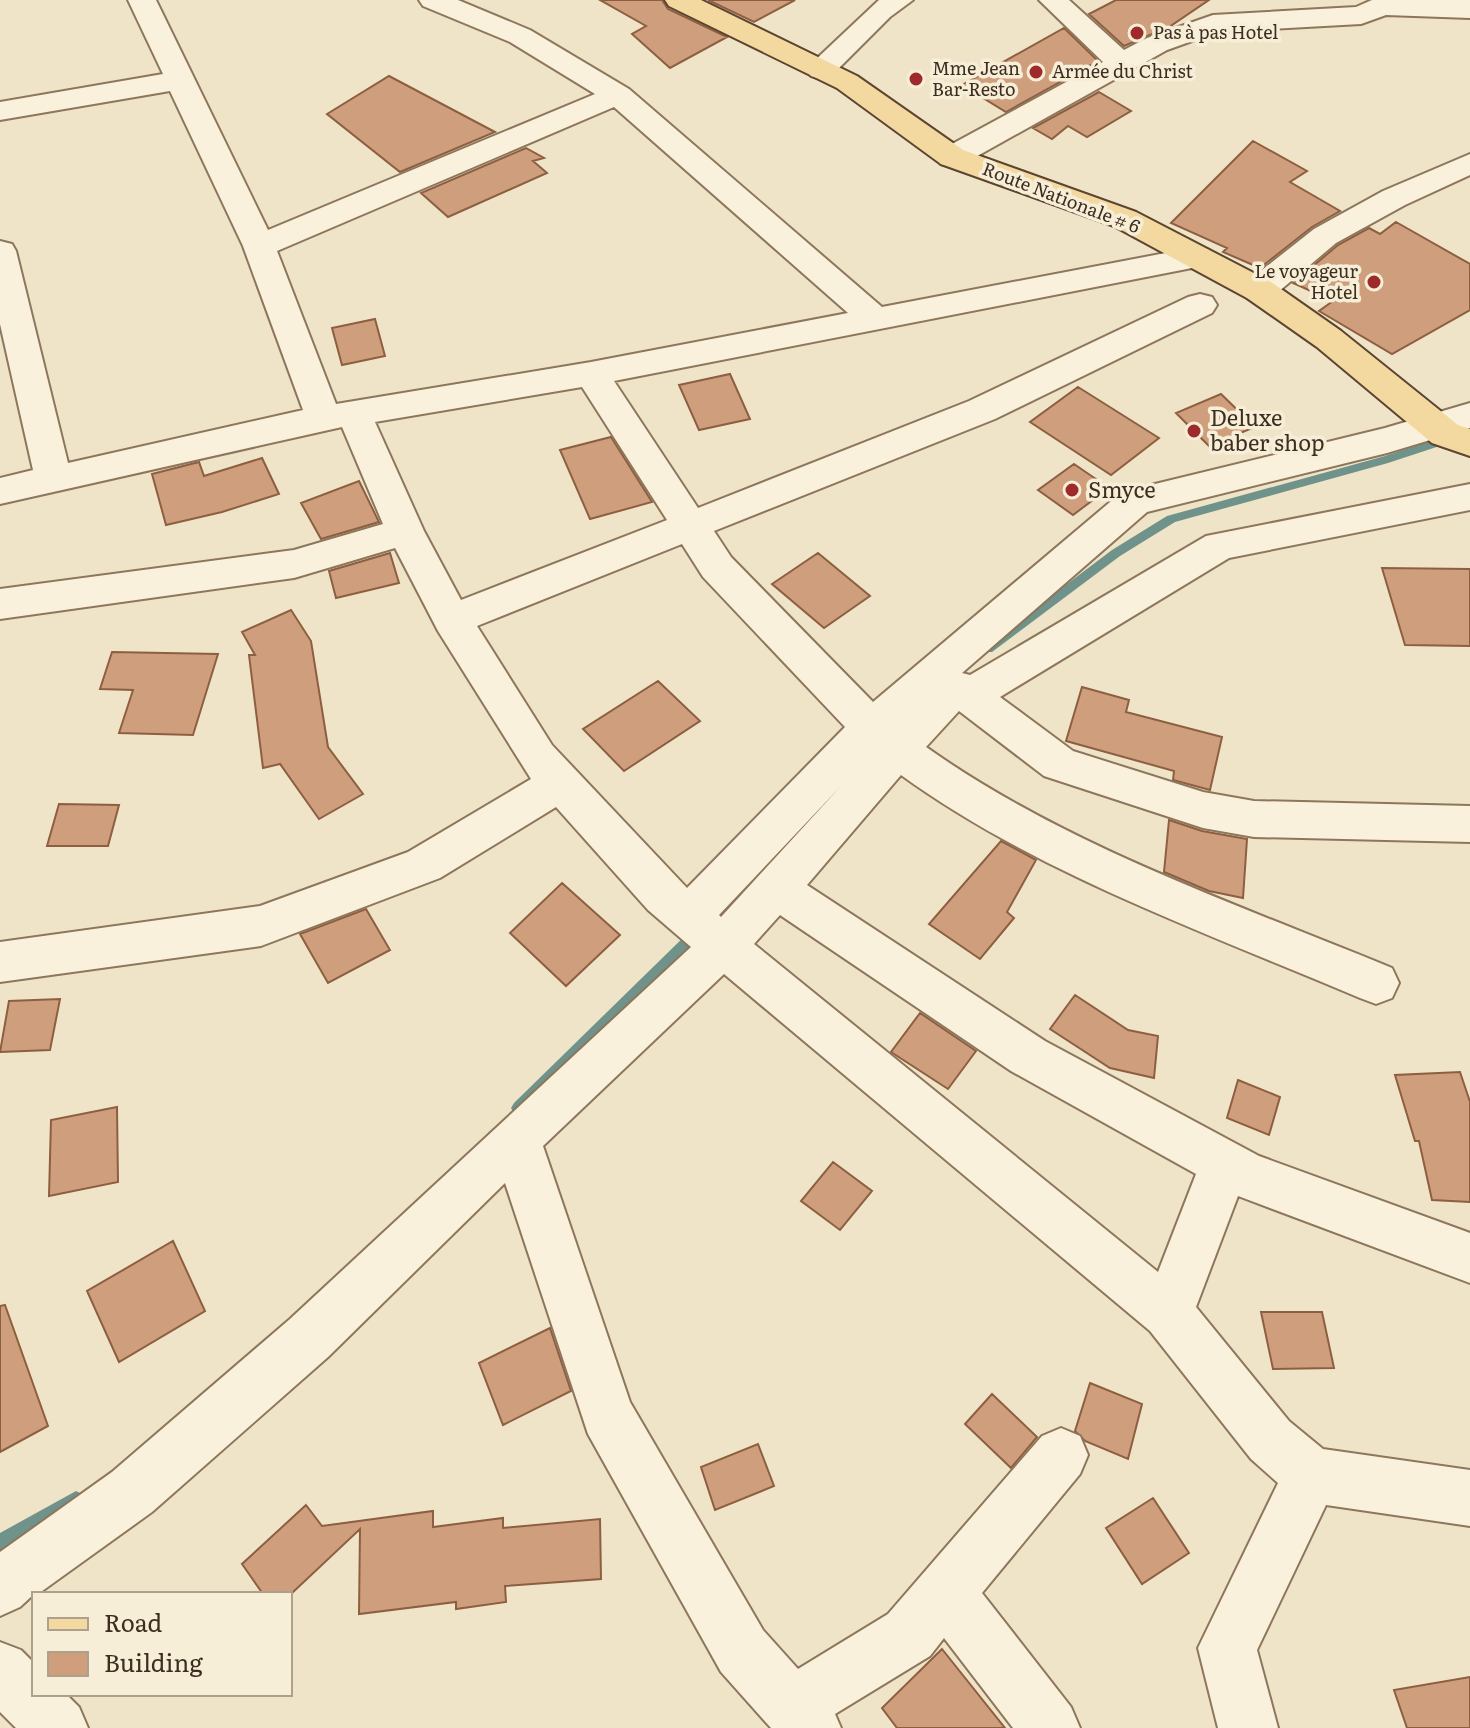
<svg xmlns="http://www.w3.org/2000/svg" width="1470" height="1728" font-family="Literata,serif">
  <rect width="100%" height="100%" fill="#f0e4c8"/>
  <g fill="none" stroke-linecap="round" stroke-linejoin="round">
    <!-- stream -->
    <path fill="#6f938a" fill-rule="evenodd" d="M 1470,428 L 1470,436 L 1388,463 L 1175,522 L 1120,556 L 992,652 L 982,652 L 981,649 L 1112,550 L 1167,516 L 1385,456 Z
      M 698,926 L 703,928 L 705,932 L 703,936 L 524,1113 L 519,1115 L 514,1113 L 511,1108 L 514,1103 L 693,928 Z
      M 76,1491 L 82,1494 L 85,1500 L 82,1506 L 0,1552 L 0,1533 Z"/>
  </g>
  <!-- building -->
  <path fill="#cf9f7d" stroke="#8d5f41" stroke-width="2" d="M 600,0 L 662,0 L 668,9 L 727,37 L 670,68 L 632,34 L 646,26 Z
    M 708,0 L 795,0 L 754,22 Z
    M 1116,0 L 1209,0 L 1169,27 L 1124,46 L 1089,14 Z
    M 1064,28 L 1098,61 L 1006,112 L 962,85 Z
    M 389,76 L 495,132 L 400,172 L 327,114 Z
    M 1099,92 L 1131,111 L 1087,137 L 1068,126 L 1052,139 L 1033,128 Z
    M 1253,141 L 1307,171 L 1290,182 L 1340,211 L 1312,227 L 1260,268 L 1223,252 L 1227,248 L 1171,223 Z
    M 526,148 L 544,158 L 533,161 L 547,173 L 448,217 L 421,193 Z
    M 1396,222 L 1470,264 L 1470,310 L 1392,354 L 1319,311 L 1333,301 L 1293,283 L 1338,245 L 1369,228 L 1380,234 Z
    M 375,319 L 385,356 L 342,365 L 332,328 Z
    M 730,374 L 750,419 L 699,430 L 679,385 Z
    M 1078,387 L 1159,438 L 1111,475 L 1030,422 Z
    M 1221,394 L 1255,427 L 1209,446 L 1176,413 Z
    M 611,437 L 652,502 L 590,519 L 560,450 Z
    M 262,458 L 279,494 L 222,512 L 166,525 L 152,474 L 199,462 L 204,476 Z
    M 1074,464 L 1109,488 L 1073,515 L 1038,490 Z
    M 359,481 L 379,522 L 321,539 L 301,503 Z
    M 390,553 L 399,583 L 336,598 L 329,571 Z
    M 818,553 L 870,596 L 824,628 L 772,584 Z
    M 1382,568 L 1470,569 L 1470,646 L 1405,645 Z
    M 291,610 L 311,641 L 328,747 L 363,794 L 319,819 L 280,764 L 263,768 L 249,655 L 255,655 L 242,632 Z
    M 112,652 L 218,654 L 193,735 L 119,733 L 133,690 L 100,689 Z
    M 658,681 L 700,721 L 624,771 L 583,729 Z
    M 1082,687 L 1129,700 L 1126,712 L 1222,737 L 1210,790 L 1173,780 L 1174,771 L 1066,741 Z
    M 59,804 L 119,805 L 108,846 L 47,846 Z
    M 1169,820 L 1202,831 L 1247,839 L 1243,898 L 1209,891 L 1164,872 Z
    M 1001,841 L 1036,860 L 1007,912 L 1014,918 L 980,959 L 929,924 Z
    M 562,883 L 620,935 L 566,986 L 510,933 Z
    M 366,909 L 390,950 L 328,983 L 300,934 Z
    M 1075,995 L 1128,1030 L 1158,1036 L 1154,1078 L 1110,1068 L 1050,1029 Z
    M 60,999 L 50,1050 L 0,1052 L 9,1001 Z
    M 920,1013 L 976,1051 L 948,1089 L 891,1052 Z
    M 1460,1072 L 1470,1102 L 1470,1202 L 1432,1200 L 1419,1141 L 1415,1141 L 1395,1075 Z
    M 1238,1080 L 1280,1097 L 1269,1135 L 1227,1118 Z
    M 117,1107 L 118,1182 L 49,1196 L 51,1120 Z
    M 833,1162 L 872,1191 L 840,1230 L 801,1201 Z
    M 173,1241 L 205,1311 L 119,1362 L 87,1291 Z
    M 5,1305 L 48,1426 L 0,1452 L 0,1306 Z
    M 1261,1312 L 1322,1312 L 1334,1368 L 1273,1369 Z
    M 550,1328 L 571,1391 L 503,1425 L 479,1363 Z
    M 1090,1383 L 1142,1404 L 1128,1459 L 1085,1441 L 1075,1431 Z
    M 992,1394 L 1037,1437 L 1011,1468 L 965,1424 Z
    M 758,1444 L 774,1486 L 715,1510 L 701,1467 Z
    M 1153,1498 L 1189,1553 L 1142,1584 L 1106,1528 Z
    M 306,1505 L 322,1526 L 433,1511 L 433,1527 L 503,1518 L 503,1528 L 600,1519 L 601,1579 L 505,1586 L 506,1602 L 456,1609 L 456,1602 L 359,1614 L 360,1529 L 291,1594 L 263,1594 L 242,1564 Z
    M 942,1649 L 1005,1728 L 897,1728 L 882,1708 Z
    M 1470,1677 L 1470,1728 L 1407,1728 L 1394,1690 Z"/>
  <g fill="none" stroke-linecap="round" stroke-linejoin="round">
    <defs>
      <path id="minor" d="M 128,0 L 156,0 L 268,230 L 595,94 L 510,42 L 423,6 L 419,0 L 458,0 L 530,30 L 629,89 L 882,307 L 1197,247 L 1209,250 L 1213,257 L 1209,264 L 1197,267 L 614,381 L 698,508 L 969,401 L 1188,297 L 1200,294 L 1212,297 L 1217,305 L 1212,313 L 995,419 L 714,531 L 731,557 L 873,702 L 1122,492 L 1385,428 L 1470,403 L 1470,428 L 1387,453 L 1147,512 L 962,673 L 970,675 L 1206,536 L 1470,484 L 1470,510 L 1229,558 L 1000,697 L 1073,751 L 1203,792 L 1254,801 L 1470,806 L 1470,842 L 1254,837 L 1203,828 L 1044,776 L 959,711 L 926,747 C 1066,846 1234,903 1392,968 L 1399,983 L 1392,998 L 1376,1004 L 1360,998 C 1205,932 1038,874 901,775 L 807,885 L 1045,1041 L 1259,1156 L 1470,1233 L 1470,1283 L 1238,1196 L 1196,1307 L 1289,1421 L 1323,1449 L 1470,1470 L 1470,1526 L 1326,1505 L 1257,1650 L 1278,1728 L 1218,1728 L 1198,1648 L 1278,1483 L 1251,1459 L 1150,1331 L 724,974 L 543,1146 L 630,1402 L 763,1630 L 798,1669 L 888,1614 L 1042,1436 L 1061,1428 L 1080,1436 L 1088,1455 L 1080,1474 L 982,1593 L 1071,1707 L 1080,1728 L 1013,1728 L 944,1638 L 930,1656 L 835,1714 L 841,1728 L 771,1728 L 721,1672 L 588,1434 L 505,1183 L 328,1357 L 152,1512 L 38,1594 L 34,1594 L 20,1607 L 0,1616 L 0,1552 L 112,1472 L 290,1319 L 691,947 L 648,910 L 556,807 L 440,878 L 261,946 L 0,982 L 0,942 L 260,906 L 408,852 L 531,779 L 438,631 L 395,548 L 294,578 L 0,619 L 0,589 L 294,550 L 383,524 L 342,427 L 0,504 L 0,478 L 33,470 L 0,324 L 0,241 L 12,244 L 16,251 L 68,463 L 303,410 L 243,246 L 170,91 L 0,120 L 0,102 L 163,74 ZM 614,107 L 848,313 L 591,362 L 336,404 L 277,251 ZM 582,387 L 667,520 L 461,600 L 424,531 L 375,422 ZM 682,544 L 703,577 L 845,727 L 687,888 L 552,745 L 477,626 ZM 841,786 L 721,917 L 719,915 ZM 780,915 L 1011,1071 L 1196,1174 L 1158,1272 L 754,944 Z
        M 879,0 L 913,0 L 890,17 L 831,76 L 821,79 L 811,76 L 806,70 L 811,64 Z
        M 1039,0 L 1069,0 L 1124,50 L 1147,38 L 1213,15 L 1356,7 L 1372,0 L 1470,0 L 1470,18 L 1386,15 L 1361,24 L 1217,32 L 1167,50 L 963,164 L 952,166 L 941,164 L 936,157 L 941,150 L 1103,62 Z
        M 1470,154 L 1470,175 L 1405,205 L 1336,243 L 1271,298 L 1259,301 L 1247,298 L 1242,290 L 1247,282 L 1314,229 L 1383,191 Z
        M 0,1642 L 21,1650 L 34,1663 L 34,1694 L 66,1694 L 79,1707 L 88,1728 L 16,1728 L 0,1712 Z"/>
      <path id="major" d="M 665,0 L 701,0 L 857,76 L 963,150 L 1136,212 L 1271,282 L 1341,331 L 1458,425 L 1470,429 L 1470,456 L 1432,443 L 1317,347 L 1247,298 L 1114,226 L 941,164 L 837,88 L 669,6 Z"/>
    </defs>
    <!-- minor casing -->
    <use href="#minor" stroke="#8d765c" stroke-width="4"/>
    <!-- major casing -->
    <use href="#major" stroke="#5b4430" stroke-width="4"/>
    <!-- minor -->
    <use href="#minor" fill="#faf1dc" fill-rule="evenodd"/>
    <!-- major -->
    <use href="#major" fill="#f3d9a0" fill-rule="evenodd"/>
  </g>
  <!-- markers -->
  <g fill="#9e2a2b" stroke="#f7eed8" stroke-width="3">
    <circle cx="1137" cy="33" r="8"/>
    <circle cx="1036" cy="72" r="8"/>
    <circle cx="916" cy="79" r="8"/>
    <circle cx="1374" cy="282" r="8"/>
    <circle cx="1194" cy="431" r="8"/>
    <circle cx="1072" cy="490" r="8"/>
  </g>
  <g text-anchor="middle" stroke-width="7" stroke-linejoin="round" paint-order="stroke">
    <!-- far-poi labels -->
    <g font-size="18" fill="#3d2e20" stroke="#f7eed8" text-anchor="start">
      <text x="1153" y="39">Pas à pas Hotel</text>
      <text x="932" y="75">Mme Jean<tspan x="932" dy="21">Bar-Resto</tspan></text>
      <text x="1052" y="78">Armée du Christ</text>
      <text x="1358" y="278" text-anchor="end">Le voyageur<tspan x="1358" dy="21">Hotel</tspan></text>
    </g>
    <!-- far-street labels -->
    <g font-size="18" fill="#3d2e20" stroke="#f7eed8">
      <text transform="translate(1061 198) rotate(21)" y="6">Route Nationale # 6</text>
    </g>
    <!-- poi labels -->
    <g font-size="22" fill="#3d2e20" stroke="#f7eed8" text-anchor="start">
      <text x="1210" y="426">Deluxe<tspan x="1210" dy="25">baber shop</tspan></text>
      <text x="1088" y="498">Smyce</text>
    </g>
  </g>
  <!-- legend -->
  <rect x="32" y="1592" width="260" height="104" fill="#f7eed8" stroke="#ada18e" stroke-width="2"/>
  <rect x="48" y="1618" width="40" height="12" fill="#f3d9a0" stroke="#ada18e" stroke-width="2"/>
  <text x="104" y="1632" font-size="24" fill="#3d2e20">Road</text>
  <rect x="48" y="1652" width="40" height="24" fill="#cf9f7d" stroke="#ada18e" stroke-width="2"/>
  <text x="104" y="1672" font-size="24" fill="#3d2e20">Building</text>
</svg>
